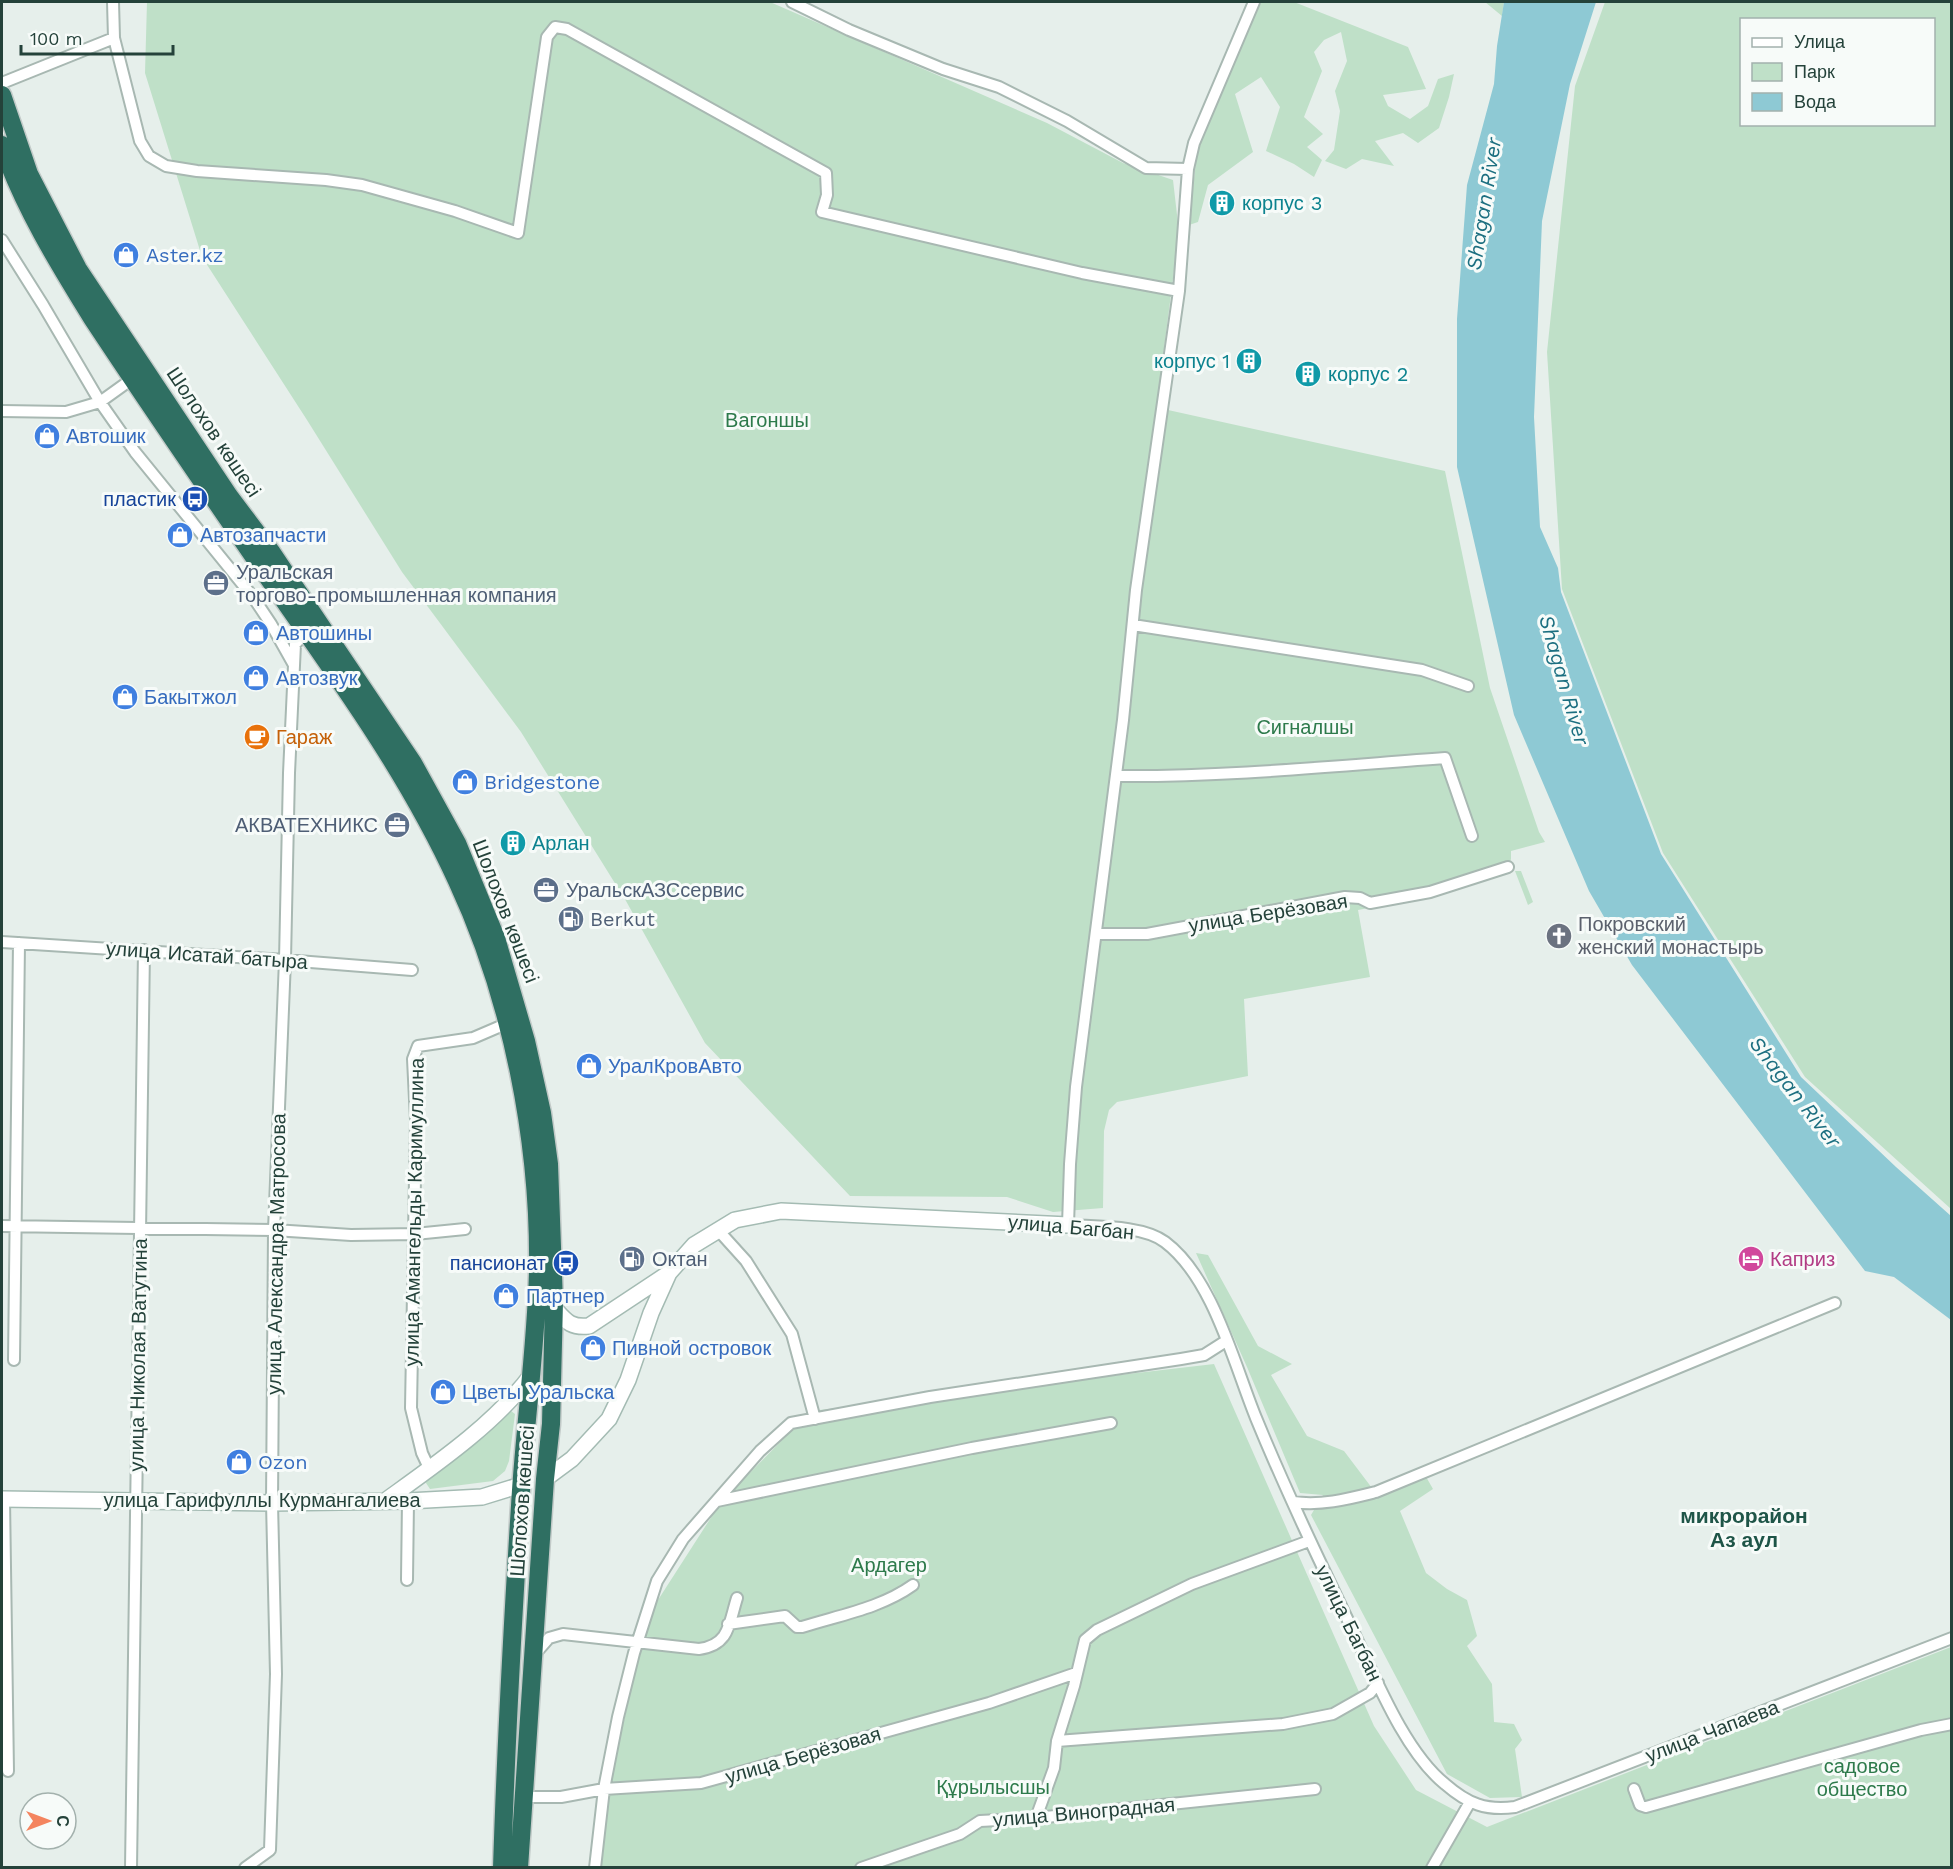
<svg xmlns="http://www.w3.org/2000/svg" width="1953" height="1869" font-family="'Work Sans',sans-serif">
  <rect width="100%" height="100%" fill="#e6efeb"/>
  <!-- green -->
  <path fill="#bfe0c8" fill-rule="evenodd" d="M 147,2 L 770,2 L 1047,123 L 1123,163 L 1173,180 L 1179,232 L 1156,411 L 1168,410 L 1445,471 L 1490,688 L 1539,832 L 1545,842 L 1511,851 L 1511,859 L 1506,874 L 1431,896 L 1358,910 L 1370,977 L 1244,999 L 1248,1076 L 1117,1102 L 1109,1110 L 1104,1131 L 1103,1208 L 1053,1212 L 1007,1197 L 850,1196 L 705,1043 L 626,901 L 521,732 L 402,572 L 307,420 L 202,257 L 145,73 Z
    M 1261,2 L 1294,2 L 1408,47 L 1426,89 L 1383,95 L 1388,106 L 1410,119 L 1428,106 L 1438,79 L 1454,74 L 1449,97 L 1439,128 L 1418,143 L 1403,133 L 1375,141 L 1394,166 L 1362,159 L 1346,169 L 1325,161 L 1334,150 L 1340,111 L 1335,91 L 1347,61 L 1341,32 L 1324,40 L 1314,52 L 1322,71 L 1304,117 L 1323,134 L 1307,147 L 1322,160 L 1314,177 L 1294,164 L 1266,151 L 1280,107 L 1261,77 L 1235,94 L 1253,152 L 1208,185 L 1198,222 L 1189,225 L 1198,142 Z
    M 1485,2 L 1504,2 L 1502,16 Z
    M 1605,2 L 1951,2 L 1951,1209 L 1805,1077 L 1663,853 L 1562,589 L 1547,352 L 1575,86 ZM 1742,20 L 1934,20 L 1934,124 L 1742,124 Z
    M 1515,871 L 1521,871 L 1533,902 L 1528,905 Z
    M 1196,1253 L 1208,1255 L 1258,1346 L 1292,1364 L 1271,1375 L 1307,1436 L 1344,1451 L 1378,1496 L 1425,1475 L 1433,1489 L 1400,1511 L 1426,1573 L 1447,1589 L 1467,1600 L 1477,1636 L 1467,1646 L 1492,1684 L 1494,1722 L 1514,1724 L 1522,1740 L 1515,1749 L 1522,1797 L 1490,1798 L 1447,1774 L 1311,1515 L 1323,1495 L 1300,1493 L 1247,1367 Z
    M 1214,1364 L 1374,1726 L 1416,1790 L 1487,1827 L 1951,1647 L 1951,1867 L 595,1868 L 603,1810 L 649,1614 L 721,1502 L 811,1411 Z
    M 511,1411 L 515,1414 L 509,1461 L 505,1471 L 493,1481 L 430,1489 L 426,1483 L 427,1476 L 504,1413 Z"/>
  <!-- water -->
  <path fill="#8ec9d4" d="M 1504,2 L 1596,2 L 1570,84 L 1542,221 L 1534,417 L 1540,527 L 1558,568 L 1561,592 L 1661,854 L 1801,1077 L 1896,1167 L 1951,1216 L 1951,1320 L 1894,1277 L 1865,1271 L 1632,965 L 1589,891 L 1514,715 L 1457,467 L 1457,319 L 1467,185 L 1494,84 L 1497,46 Z"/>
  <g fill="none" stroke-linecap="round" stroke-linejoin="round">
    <defs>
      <path id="street" d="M 792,2 L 849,30 L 943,69 L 999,87 L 1067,121 L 1146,168 L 1188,169
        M 1254,2 L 1194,143 L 1188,169 L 1179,291 L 1136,590 L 1123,720 L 1076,1087 L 1070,1164 L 1068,1225 C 1096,1227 1142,1225 1165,1242 C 1213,1278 1234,1364 1256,1418 C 1286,1491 1320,1562 1354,1633 C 1376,1679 1405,1752 1445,1784 C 1468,1804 1486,1811 1515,1807 L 1952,1638
        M 114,38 L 140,141 L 149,156 L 166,166 L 197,171 L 326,180 L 362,185 L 455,211 L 518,233 L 547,37 L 555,27 L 567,29 L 826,173 L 827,195 L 822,212 L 1082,273 L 1179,291
        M 2,83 L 114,38 L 113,2
        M 2,240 L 43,305 L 100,402 L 135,452 L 253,597 L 271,624 L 294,665
        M 2,411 L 66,412 L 100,402 L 132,379
        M 1133,625 L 1422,670 L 1468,686
        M 1116,776 C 1226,777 1335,766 1445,758 L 1472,836
        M 1096,934 L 1147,934 L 1345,897 L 1360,898 L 1370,903 L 1430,892 L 1508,867
        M 2,942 L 285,960 L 412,970
        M 2,1226 L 274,1230 L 351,1235 L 415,1234 L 465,1229
        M 718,1230 L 746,1261 L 792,1334 L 815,1419
        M 14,1360 L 19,943
        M 429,1468 L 422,1453 L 411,1408 L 416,1120 L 413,1059 L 418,1046 L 473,1038 L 508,1023
        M 4,1499 L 8,1771
        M 717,1501 L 972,1448 L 1111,1423
        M 1293,1502 C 1322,1506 1348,1499 1376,1492 L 1835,1303
        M 407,1580 L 408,1501
        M 728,1624 L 785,1616 L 797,1627 L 802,1627 C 840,1615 881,1608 913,1585
        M 535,1654 L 549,1638 L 563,1634 L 699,1649 C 730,1645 729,1623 737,1598
        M 1057,1741 L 1283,1724 L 1333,1714 L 1370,1693 L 1378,1683
        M 1634,1789 L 1640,1805 L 1646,1807 L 1921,1730 L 1952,1724
        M 524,1797 L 561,1797 L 604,1789 L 701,1783 L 989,1703 L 1076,1673
        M 1036,1818 L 1054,1768 L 1057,1741 L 1074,1686 L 1085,1640 L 1097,1630 L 1192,1584 L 1309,1541
        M 131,1868 L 144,950
        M 245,1868 L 270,1850 L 276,1674 L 272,1503 L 274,1230 L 285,960 L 289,773 L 295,644 L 307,632
        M 595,1868 L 604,1789 L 618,1717 L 634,1653 L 657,1581 L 683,1539 L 760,1451 L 791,1423 L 930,1397 L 1181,1359 L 1204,1355 L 1226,1341
        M 861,1868 L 960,1834 L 980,1821 L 1036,1818 L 1315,1789
        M 1432,1868 L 1470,1802"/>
      <path id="secondary" d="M 554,1308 C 566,1321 570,1328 589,1326 L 669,1273
        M 545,1479 L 572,1459 L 609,1419 L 628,1380 L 651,1313 L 669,1273 L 694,1245 L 735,1220 L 781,1211 L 1068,1225
        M 2,1499 L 272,1503 L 408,1501 L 482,1497 L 521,1485
        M 385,1501 C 435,1465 495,1424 532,1374"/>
      <path id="highway" d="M 2,95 L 29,174 L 78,269 L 229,496 L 272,553 L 413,763 L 457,843 L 496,938 L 526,1041 L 542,1113 L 549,1164 L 554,1302 L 551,1424 L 545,1479 L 519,1868
        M 2,145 C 23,206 58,263 92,318 C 152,409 214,499 276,589 C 342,683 409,776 457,881 C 512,999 540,1142 538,1272 C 536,1345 526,1417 521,1490 C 513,1616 506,1742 502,1868"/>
    </defs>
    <!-- street casing -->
    <use href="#street" stroke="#a8b8b2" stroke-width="14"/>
    <!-- secondary casing -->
    <use href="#secondary" stroke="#a4bbb3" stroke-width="18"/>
    <!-- highway casing -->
    <use href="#highway" stroke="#c2cac8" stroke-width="21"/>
    <!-- street -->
    <use href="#street" stroke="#fff" stroke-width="10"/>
    <!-- secondary -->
    <use href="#secondary" stroke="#fff" stroke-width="15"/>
    <!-- highway -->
    <use href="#highway" stroke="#2f6f62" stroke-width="18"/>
  </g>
  <!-- icons -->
  <defs>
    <symbol id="building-disc" viewBox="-11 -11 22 22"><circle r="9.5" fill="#0f9aa8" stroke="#f7fbf9"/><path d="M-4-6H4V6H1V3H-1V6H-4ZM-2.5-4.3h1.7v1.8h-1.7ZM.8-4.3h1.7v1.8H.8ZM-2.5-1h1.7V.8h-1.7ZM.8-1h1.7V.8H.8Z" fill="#fff"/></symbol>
    <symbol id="shop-disc" viewBox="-11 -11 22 22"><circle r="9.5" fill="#3f7fe0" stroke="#f7fbf9"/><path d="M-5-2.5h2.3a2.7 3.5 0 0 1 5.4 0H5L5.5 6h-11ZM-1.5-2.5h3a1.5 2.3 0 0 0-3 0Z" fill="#fff"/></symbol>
    <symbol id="bus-disc" viewBox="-11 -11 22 22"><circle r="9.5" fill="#1a4fb4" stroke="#f7fbf9"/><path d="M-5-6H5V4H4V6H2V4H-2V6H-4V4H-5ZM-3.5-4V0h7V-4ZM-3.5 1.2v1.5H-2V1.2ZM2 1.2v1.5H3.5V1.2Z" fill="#fff"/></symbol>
    <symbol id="office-disc" viewBox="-11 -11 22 22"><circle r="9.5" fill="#5c6f8a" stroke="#f7fbf9"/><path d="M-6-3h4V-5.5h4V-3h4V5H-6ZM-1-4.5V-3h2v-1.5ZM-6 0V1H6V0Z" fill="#fff"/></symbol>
    <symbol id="cafe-disc" viewBox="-11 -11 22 22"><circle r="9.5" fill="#e8710a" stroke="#f7fbf9"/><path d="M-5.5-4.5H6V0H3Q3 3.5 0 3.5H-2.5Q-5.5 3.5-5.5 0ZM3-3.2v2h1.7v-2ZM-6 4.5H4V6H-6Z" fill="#fff"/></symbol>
    <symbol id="fuel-disc" viewBox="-11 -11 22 22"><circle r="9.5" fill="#5c6f8a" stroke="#f7fbf9"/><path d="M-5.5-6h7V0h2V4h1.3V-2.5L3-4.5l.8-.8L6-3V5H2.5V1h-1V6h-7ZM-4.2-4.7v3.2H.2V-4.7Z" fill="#fff"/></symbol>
    <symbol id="church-disc" viewBox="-11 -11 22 22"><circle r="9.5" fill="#6b7280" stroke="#f7fbf9"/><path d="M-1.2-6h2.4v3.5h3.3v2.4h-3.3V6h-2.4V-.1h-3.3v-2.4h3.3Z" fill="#fff"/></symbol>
    <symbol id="hotel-disc" viewBox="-11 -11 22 22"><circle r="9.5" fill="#d1479c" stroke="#f7fbf9"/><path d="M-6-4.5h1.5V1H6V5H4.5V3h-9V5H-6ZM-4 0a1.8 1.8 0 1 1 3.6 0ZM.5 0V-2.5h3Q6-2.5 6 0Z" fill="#fff"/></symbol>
  </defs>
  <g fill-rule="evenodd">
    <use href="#building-disc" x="1207" y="188" width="30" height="30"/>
    <use href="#shop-disc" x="111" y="240" width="30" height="30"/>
    <use href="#building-disc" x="1234" y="346" width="30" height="30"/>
    <use href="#building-disc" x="1293" y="359" width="30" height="30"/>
    <use href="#shop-disc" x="32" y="421" width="30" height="30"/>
    <use href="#bus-disc" x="180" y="484" width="30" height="30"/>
    <use href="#shop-disc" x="165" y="520" width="30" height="30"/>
    <use href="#office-disc" x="201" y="568" width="30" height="30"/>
    <use href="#shop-disc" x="241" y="618" width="30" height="30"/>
    <use href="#shop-disc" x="241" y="663" width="30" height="30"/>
    <use href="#shop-disc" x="110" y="682" width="30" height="30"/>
    <use href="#cafe-disc" x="242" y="722" width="30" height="30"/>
    <use href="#shop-disc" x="450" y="767" width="30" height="30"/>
    <use href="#office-disc" x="382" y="810" width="30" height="30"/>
    <use href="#building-disc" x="498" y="828" width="30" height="30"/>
    <use href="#office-disc" x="531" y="875" width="30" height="30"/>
    <use href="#fuel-disc" x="556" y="904" width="30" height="30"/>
    <use href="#church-disc" x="1544" y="921" width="30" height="30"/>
    <use href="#shop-disc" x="574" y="1051" width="30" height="30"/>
    <use href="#fuel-disc" x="617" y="1244" width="30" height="30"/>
    <use href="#hotel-disc" x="1736" y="1244" width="30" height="30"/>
    <use href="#bus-disc" x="551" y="1248" width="30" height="30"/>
    <use href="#shop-disc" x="491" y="1281" width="30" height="30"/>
    <use href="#shop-disc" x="578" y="1333" width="30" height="30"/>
    <use href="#shop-disc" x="428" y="1377" width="30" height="30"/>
    <use href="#shop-disc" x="224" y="1447" width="30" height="30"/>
  </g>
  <g text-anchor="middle" stroke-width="6" stroke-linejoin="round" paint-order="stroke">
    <!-- culture labels -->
    <g font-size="20" fill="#0d838f" stroke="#f7fbf9" text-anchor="start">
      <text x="1242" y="210">корпус 3</text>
      <text x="1230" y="368" text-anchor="end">корпус 1</text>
      <text x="1328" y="381">корпус 2</text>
      <text x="532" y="850">Арлан</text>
    </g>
    <!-- shop labels -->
    <g font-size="20" fill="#366cbe" stroke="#f7fbf9" text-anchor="start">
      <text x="146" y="262">Aster.kz</text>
      <text x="66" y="443">Автошик</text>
      <text x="200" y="542">Автозапчасти</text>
      <text x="276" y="640">Автошины</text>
      <text x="276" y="685">Автозвук</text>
      <text x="144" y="704">Бакытжол</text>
      <text x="484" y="789">Bridgestone</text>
      <text x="608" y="1073">УралКровАвто</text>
      <text x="526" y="1303">Партнер</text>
      <text x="612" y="1355">Пивной островок</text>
      <text x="462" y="1399">Цветы Уральска</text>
      <text x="258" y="1469">Ozon</text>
    </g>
    <!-- park labels -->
    <g font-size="20" fill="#2d7a4b" stroke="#f7fbf9">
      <text x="767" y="427">Вагоншы</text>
      <text x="1305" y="734">Сигналшы</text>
      <text x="889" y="1572">Ардагер</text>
      <text x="1862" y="1773">садовое<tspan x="1862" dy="23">общество</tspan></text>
      <text x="993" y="1794">Құрылысшы</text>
    </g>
    <!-- street labels -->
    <g font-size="20" fill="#24423a" stroke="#f7fbf9">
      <text transform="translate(214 432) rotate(56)" y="7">Шолохов көшесі</text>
      <text transform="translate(506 911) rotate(69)" y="7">Шолохов көшесі</text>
      <text transform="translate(1268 913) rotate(-9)" y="7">улица Берёзовая</text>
      <text transform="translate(207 955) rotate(4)" y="7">улица Исатай батыра</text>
      <text transform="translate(414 1212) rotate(-89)" y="7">улица Амангельды Каримуллина</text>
      <text transform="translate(1071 1227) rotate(5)" y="7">улица Багбан</text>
      <text transform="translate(276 1254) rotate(-89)" y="7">улица Александра Матросова</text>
      <text transform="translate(138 1355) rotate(-89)" y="7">улица Николая Ватутина</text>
      <text x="262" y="1507">улица Гарифуллы Курмангалиева</text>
      <text transform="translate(522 1501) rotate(-86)" y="7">Шолохов көшесі</text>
      <text transform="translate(1349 1623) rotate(64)" y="7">улица Багбан</text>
      <text transform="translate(1712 1731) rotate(-21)" y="7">улица Чапаева</text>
      <text transform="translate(803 1755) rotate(-16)" y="7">улица Берёзовая</text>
      <text transform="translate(1084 1812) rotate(-5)" y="7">улица Виноградная</text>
    </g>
    <!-- transit labels -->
    <g font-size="20" fill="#164399" stroke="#f7fbf9" text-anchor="end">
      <text x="176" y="506">пластик</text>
      <text x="546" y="1270">пансионат</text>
    </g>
    <!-- service labels -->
    <g font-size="20" fill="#4e5e75" stroke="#f7fbf9" text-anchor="start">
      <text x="236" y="579">Уральская<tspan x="236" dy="23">торгово-промышленная компания</tspan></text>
      <text x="378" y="832" text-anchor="end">АКВАТЕХНИКС</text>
      <text x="566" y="897">УральскАЗСсервис</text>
      <text x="590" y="926">Berkut</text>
      <text x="652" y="1266">Октан</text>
    </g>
    <!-- food labels -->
    <g font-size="20" fill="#c56008" stroke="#f7fbf9" text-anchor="start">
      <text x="276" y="744">Гараж</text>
    </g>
    <!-- worship labels -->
    <g font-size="20" fill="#5b616d" stroke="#f7fbf9" text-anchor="start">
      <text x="1578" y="931">Покровский<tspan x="1578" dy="23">женский монастырь</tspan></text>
    </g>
    <!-- hotel labels -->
    <g font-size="20" fill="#b23c85" stroke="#f7fbf9" text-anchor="start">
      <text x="1770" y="1266">Каприз</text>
    </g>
    <!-- water labels -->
    <g font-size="21" font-style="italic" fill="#1c6f80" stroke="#f7fbf9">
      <text transform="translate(1484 204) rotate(-81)" y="7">Shagan River</text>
      <text transform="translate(1564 680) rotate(74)" y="7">Shagan River</text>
      <text transform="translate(1795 1092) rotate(52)" y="7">Shagan River</text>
    </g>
    <!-- neighbourhood labels -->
    <g font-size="21" font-weight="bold" fill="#1f5548" stroke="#f7fbf9">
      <text x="1744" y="1523">микрорайон<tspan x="1744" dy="24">Аз аул</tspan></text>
    </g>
  </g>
  <!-- border -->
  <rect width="1953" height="1869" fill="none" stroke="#24423a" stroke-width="6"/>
  <!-- legend -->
  <rect x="1740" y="18" width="195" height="108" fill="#f7fbf9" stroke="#a3b1ad" stroke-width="1.5"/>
  <rect x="1752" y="38" width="30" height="9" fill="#ffffff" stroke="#a3b1ad" stroke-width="1.5"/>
  <text x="1794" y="48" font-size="18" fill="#24423a">Улица</text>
  <rect x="1752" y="63" width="30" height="18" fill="#bfe0c8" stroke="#a3b1ad" stroke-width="1.5"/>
  <text x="1794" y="78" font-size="18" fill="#24423a">Парк</text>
  <rect x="1752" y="93" width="30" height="18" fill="#8ec9d4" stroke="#a3b1ad" stroke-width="1.5"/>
  <text x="1794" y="108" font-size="18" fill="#24423a">Вода</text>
  <!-- north arrow -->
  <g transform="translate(48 1821) rotate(90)"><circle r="28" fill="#f7fbf9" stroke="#a3b1ad" stroke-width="1.5"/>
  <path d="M0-4.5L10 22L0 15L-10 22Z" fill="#f4845f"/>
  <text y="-9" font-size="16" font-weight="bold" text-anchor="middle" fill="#24423a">С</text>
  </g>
  <!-- scale -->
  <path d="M21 45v9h152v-9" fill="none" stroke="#24423a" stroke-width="3"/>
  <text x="30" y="45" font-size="18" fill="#24423a" stroke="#f7fbf9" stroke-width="4.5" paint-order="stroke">100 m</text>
</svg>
